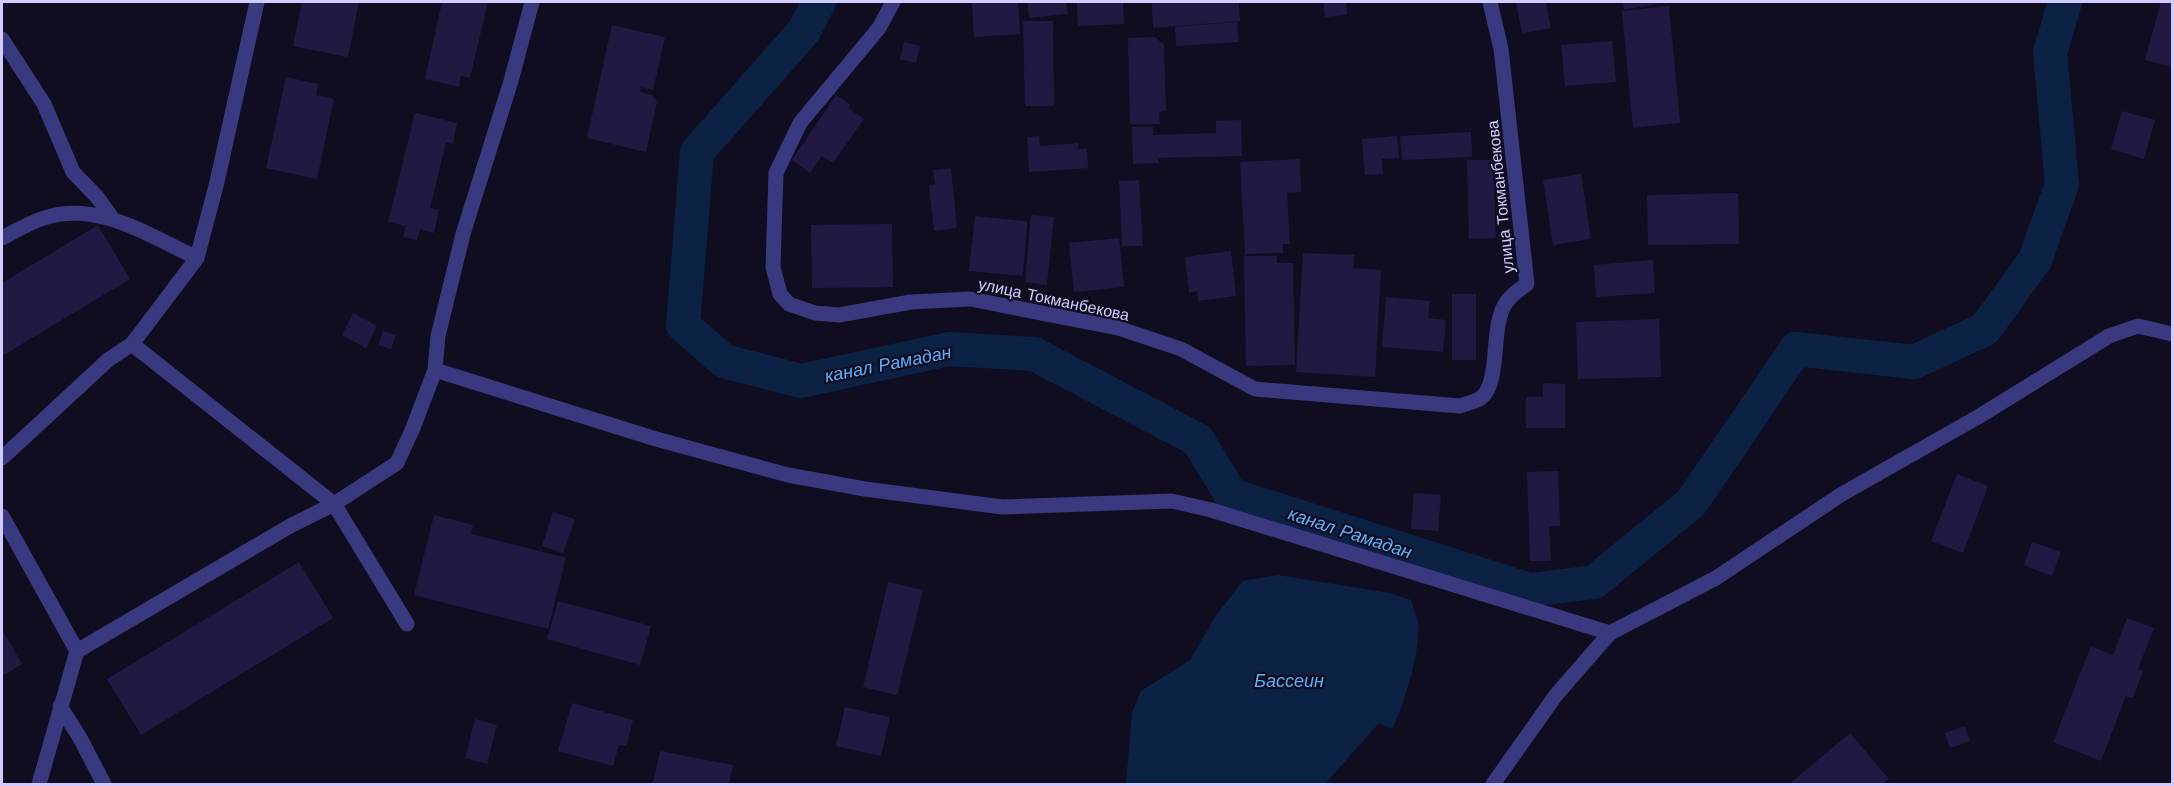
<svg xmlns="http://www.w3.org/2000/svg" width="2174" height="786" font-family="'Work Sans',sans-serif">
  <rect width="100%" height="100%" fill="#100d20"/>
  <!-- water -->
  <path fill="#0c2244" d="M 1278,575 L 1389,593 L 1411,600 C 1413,607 1417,616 1418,623 C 1421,649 1404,706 1392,729 L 1379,723 L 1325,784 L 1126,784 L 1132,713 L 1141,691 L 1190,660 L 1217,614 L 1243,581 Z"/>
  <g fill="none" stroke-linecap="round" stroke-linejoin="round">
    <!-- canal -->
    <path stroke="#0c2244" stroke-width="34" d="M 819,2 L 804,31 L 697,152 L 683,325 L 724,361 L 801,381 L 949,349 L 1034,354 L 1198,440 L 1231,495 L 1530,590 L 1594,582 L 1691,503 L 1796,349 L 1914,362 L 1985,329 L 2035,260 L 2062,184 L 2050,53 L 2065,2"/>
  </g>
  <!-- building -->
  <path fill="#211941" d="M 302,2 L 359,2 L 348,57 L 293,46 Z
    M 442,2 L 488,2 L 470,78 L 461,76 L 459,87 L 425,79 Z
    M 972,2 L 1018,2 L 1020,34 L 974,37 Z
    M 1027,2 L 1066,2 L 1068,14 L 1029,18 Z
    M 1077,2 L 1123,2 L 1124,24 L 1078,26 Z
    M 1152,2 L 1239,2 L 1240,21 L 1153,28 Z
    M 1323,2 L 1346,2 L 1347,15 L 1325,17 Z
    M 1516,2 L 1546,2 L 1551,28 L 1522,33 Z
    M 1623,2 L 1662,2 L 1662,3 L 1624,10 Z
    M 2161,2 L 2172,2 L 2172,67 L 2145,60 Z
    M 1669,6 L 1680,123 L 1633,128 L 1622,11 Z
    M 1023,21 L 1053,21 L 1054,106 L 1025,106 Z
    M 1237,22 L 1239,42 L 1176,46 L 1175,27 Z
    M 612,25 L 665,37 L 653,90 L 641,87 L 640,92 L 652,95 L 657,102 L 646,152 L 587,138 Z
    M 1155,37 L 1164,45 L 1166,111 L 1159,112 L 1160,124 L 1130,124 L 1128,38 Z
    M 1612,41 L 1616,82 L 1565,86 L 1561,45 Z
    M 904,42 L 920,46 L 916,63 L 900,59 Z
    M 286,77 L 318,84 L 316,95 L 334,99 L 317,179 L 266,168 Z
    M 836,95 L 851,105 L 848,108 L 864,119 L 833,163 L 822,156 L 810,173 L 792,160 Z
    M 2122,111 L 2155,120 L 2144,159 L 2111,149 Z
    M 415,113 L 457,123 L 453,144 L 446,142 L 430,208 L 439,210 L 434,233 L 420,229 L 417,240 L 403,237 L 406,226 L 388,222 Z
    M 1241,120 L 1242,156 L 1158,158 L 1158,163 L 1133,164 L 1132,127 L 1153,127 L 1153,135 L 1216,133 L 1216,121 Z
    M 1471,132 L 1472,157 L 1402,160 L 1400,136 Z
    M 1039,136 L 1040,146 L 1078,143 L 1078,149 L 1087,148 L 1088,168 L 1029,172 L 1027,137 Z
    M 1397,136 L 1399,158 L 1382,159 L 1383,174 L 1365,175 L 1362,139 Z
    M 1300,159 L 1301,192 L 1287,193 L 1290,244 L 1283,244 L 1283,253 L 1245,254 L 1240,162 Z
    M 1467,160 L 1493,160 L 1496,238 L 1469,239 Z
    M 951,168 L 957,228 L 934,231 L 929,185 L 935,184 L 933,170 Z
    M 1581,174 L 1591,239 L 1553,245 L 1543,180 Z
    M 1139,180 L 1143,246 L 1122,246 L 1119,181 Z
    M 1738,193 L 1739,244 L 1648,245 L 1647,195 Z
    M 1031,215 L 1054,217 L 1047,285 L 1025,282 Z
    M 975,216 L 1027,221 L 1023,276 L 969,271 Z
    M 892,224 L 893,287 L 812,288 L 811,225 Z
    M 98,225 L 130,279 L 2,356 L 2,283 Z
    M 1119,238 L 1124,287 L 1074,292 L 1069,243 Z
    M 1231,251 L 1236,296 L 1198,301 L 1197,291 L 1189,293 L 1185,257 Z
    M 1303,253 L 1354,255 L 1353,268 L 1381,270 L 1375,377 L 1296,372 Z
    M 1244,256 L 1277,256 L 1277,263 L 1293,263 L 1295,365 L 1246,366 Z
    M 1653,260 L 1655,293 L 1596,297 L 1594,265 Z
    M 1452,294 L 1476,294 L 1476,360 L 1452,360 Z
    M 1386,297 L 1430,301 L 1428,318 L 1446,320 L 1443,352 L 1382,347 Z
    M 353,313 L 377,326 L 366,348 L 342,335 Z
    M 1659,319 L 1661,377 L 1578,379 L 1576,322 Z
    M 383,331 L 396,335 L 391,349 L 378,345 Z
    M 1543,383 L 1565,384 L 1565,428 L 1526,428 L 1526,397 L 1543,397 Z
    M 1558,471 L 1560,526 L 1549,526 L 1551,561 L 1530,561 L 1527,472 Z
    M 1957,474 L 1988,486 L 1963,553 L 1931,541 Z
    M 1414,493 L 1441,495 L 1438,531 L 1411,529 Z
    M 553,512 L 575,519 L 563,553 L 542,546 Z
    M 434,515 L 473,525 L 471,534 L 566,558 L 548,629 L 414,595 Z
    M 2032,542 L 2061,552 L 2052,576 L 2024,565 Z
    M 299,562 L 333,618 L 141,735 L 107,679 Z
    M 888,582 L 923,590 L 897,695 L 863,687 Z
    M 558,601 L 651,626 L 640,665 L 547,639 Z
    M 2127,618 L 2154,628 L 2138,669 L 2143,671 L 2133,698 L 2126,696 L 2101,761 L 2053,742 L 2091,646 L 2113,655 Z
    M 2,629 L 22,664 L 2,676 Z
    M 572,703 L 633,720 L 626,746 L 619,745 L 613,766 L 558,751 Z
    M 845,707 L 890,717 L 881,756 L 836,746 Z
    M 475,719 L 497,725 L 487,764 L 465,758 Z
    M 1965,726 L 1970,741 L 1950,748 L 1945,733 Z
    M 1850,733 L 1889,779 L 1882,784 L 1789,784 Z
    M 660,751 L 733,765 L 729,784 L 653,784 Z"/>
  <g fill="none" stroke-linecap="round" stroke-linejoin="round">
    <!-- minor -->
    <path stroke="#3a387f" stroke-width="15" d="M 893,2 L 879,28 L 800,123 L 776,173 L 773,267 L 780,294 L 789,304 L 815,313 L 839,315 L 911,302 L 970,299 L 1118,328 L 1181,349 L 1255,389 L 1460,406 C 1467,403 1477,402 1482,397 C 1500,382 1491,330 1504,306 C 1509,296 1519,290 1527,284 L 1501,49 L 1490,2
      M 2,39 L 44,104 L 73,172 L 98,198 L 113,219
      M 2,238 C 15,231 29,223 44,218 C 97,200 150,236 197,258
      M 132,344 L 334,504 L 407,624
      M 435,370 L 656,439 L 788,475 L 865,489 L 1002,507 L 1172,501 L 1211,510 L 1610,633
      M 2,458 L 108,360 L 132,344 L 197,258 L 217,182 L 257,2
      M 2,516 L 77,651
      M 60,706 L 80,738 L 104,784
      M 39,784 L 77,651 L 290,526 L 334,504 L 397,463 L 413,428 L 435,370 L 438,336 L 463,234 L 511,81 L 532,2
      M 1493,784 L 1556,695 L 1610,633 L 1716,578 L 1842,494 L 1978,417 L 2109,336 L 2138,326 L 2172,334"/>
  </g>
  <g text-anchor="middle" stroke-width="4.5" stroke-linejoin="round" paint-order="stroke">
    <!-- street labels -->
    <g font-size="16" fill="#d1ccff" stroke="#100d20">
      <text transform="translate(1500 197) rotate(-96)" y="6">улица Токманбекова</text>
      <text transform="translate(1054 299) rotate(12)" y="6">улица Токманбекова</text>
    </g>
    <!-- water labels -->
    <g font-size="18" font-style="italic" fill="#5ab2fe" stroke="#100d20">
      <text transform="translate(888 364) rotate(-11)" y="6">канал Рамадан</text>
      <text transform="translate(1350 533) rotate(18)" y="6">канал Рамадан</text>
      <text x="1289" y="687">Бассеин</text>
    </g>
  </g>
  <!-- border -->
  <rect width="2174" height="786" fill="none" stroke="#d1ccff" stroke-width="6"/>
</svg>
